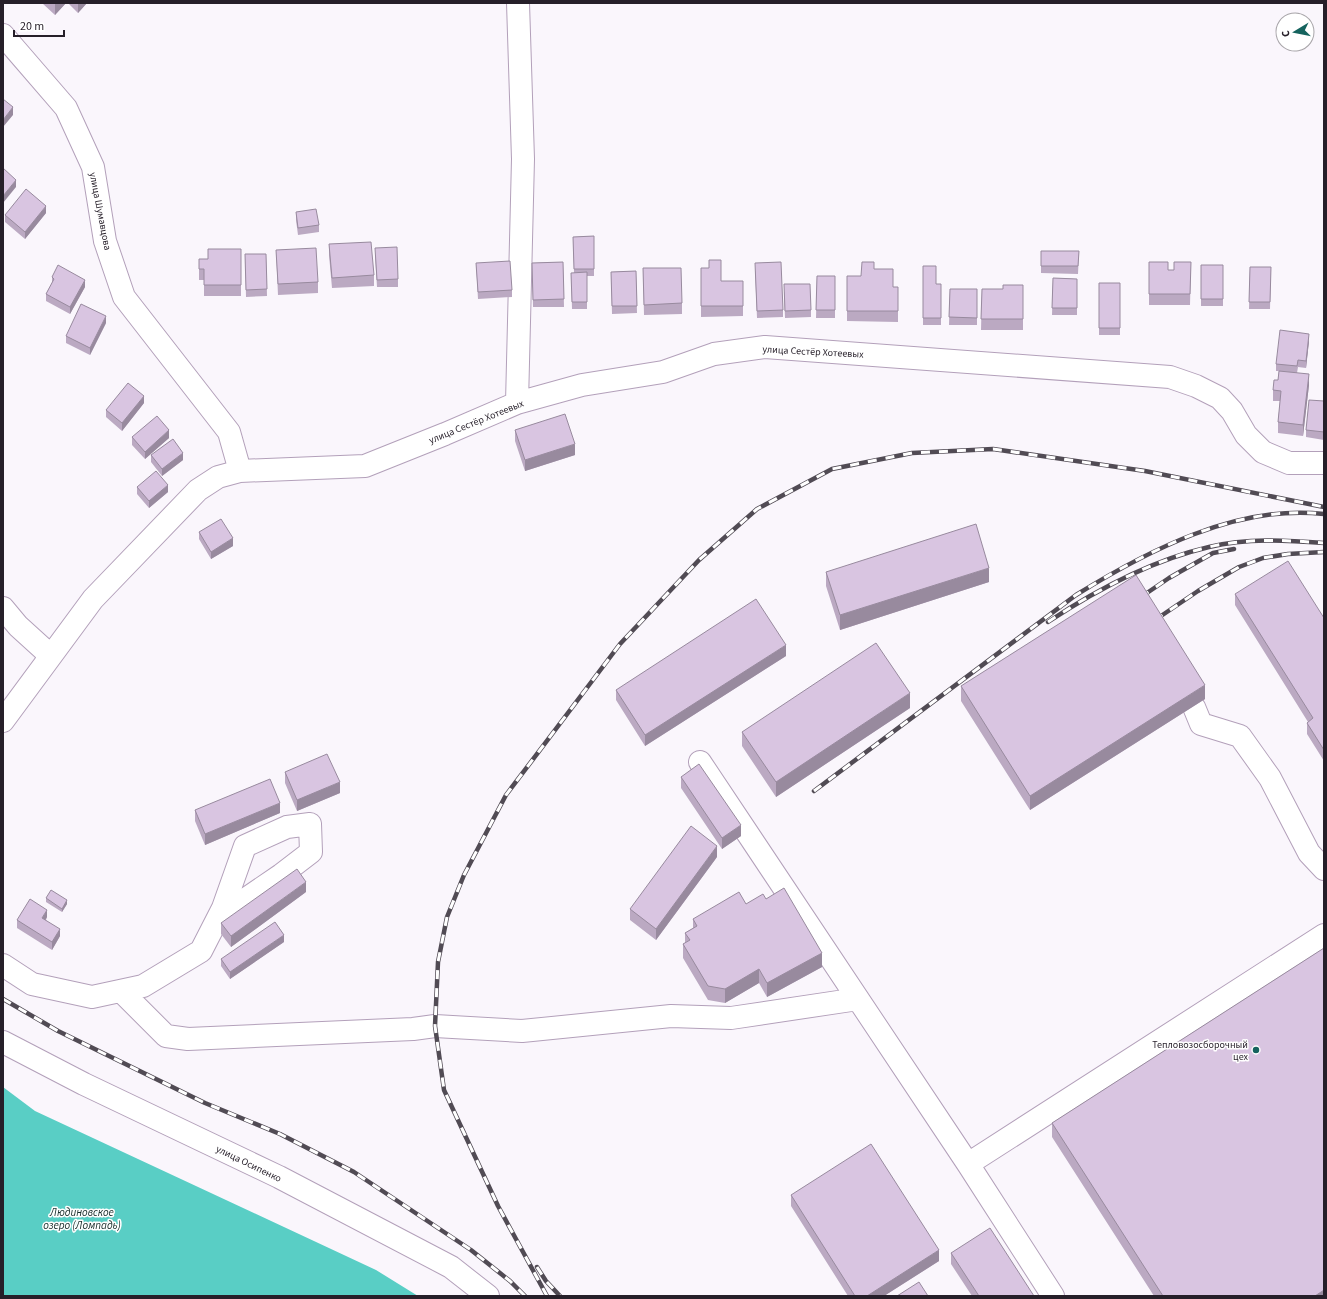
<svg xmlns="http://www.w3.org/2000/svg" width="1327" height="1299" font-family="'Source Sans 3',sans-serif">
  <rect width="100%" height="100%" fill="#faf6fc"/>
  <!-- water -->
  <path fill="#59cec5" d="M 3,1087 L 35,1111 L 376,1270 L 418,1296 L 3,1296 Z"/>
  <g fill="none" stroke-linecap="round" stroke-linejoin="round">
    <defs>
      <path id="minor" d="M 3,35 L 66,108 L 93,167 L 105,241 L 124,297 L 229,432 L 240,471
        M 517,403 L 523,159 L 518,3
        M 3,608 L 18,626 L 51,656
        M 1194,707 L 1201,724 L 1240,736 L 1270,778 L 1309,853 L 1324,869
        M 3,721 L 93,599 L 198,490 L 218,477 L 240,471 L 365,466 L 445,434 L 517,403 L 582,385 L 663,372 L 714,354 L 765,347 L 1170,377 L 1196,386 L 1220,398 L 1232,411 L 1246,435 L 1263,452 L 1289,463 L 1324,463
        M 700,762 L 968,1164 L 1053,1296
        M 3,965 L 32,984 L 92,997 L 143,986 L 201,951 L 223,908 L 245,846 L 287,827 L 310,824 L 311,852 L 281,875 L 218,918
        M 121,991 L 166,1036 L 188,1039 L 413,1029 L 435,1026 L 522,1031 L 671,1016 L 731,1018 L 858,999
        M 3,1042 L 84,1084 L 279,1177 L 451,1267 L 488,1296
        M 968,1164 L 1324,935"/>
    </defs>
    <!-- minor casing -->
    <use href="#minor" stroke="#b3a0ba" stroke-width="24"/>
    <!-- minor -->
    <use href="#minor" stroke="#fff" stroke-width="22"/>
    <defs>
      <path id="rail" d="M 1141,597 L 1169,578 L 1213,553 L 1234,549
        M 1155,620 L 1198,591 L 1239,567 L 1263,558 L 1288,554 L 1324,552
        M 1048,622 C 1096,590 1153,560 1209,547 C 1247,538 1286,540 1324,543
        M 814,791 L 1076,595 C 1147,551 1237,504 1324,514
        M 3,999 L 58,1031 L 205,1103 L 280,1134 L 354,1172 L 471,1250 L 510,1281 L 525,1296
        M 537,1267 L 546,1281 L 560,1296
        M 547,1296 L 498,1206 L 444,1090 L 435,1026 L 438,962 L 447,917 L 464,875 L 506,795 L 620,644 L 699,560 L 757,509 L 832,469 L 912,453 L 993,449 L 1145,471 L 1324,507"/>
    </defs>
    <!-- rail casing -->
    <use href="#rail" stroke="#514b54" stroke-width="4.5"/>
    <!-- rail -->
    <use href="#rail" stroke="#fff" stroke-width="3" stroke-dasharray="9" stroke-linecap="butt"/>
  </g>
  <!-- wall -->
  <path fill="#bba9c2" d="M 42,3 L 66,3 L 55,15 Z
    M 68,3 L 87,3 L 78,13 Z
    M 296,212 L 319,225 L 319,232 L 298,235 L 296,220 Z
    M 46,213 L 25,239 L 5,222 L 5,215 Z
    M 594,236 L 594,276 L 587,276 L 587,309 L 572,309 L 571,273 L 574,273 L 573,237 Z
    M 329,244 L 374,275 L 374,286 L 332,288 L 329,255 Z
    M 241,249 L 241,296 L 204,296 L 204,280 L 199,280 L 199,259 L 208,259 Z
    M 276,250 L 318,282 L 318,293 L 278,295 Z
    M 1041,251 L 1079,251 L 1078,274 L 1041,273 Z
    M 245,254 L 266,254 L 267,296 L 246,297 Z
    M 375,255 L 398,279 L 398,287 L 377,287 Z
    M 563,262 L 564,307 L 533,307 L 532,263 Z
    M 1149,262 L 1168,270 L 1174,270 L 1191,262 L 1190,305 L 1149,305 Z
    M 476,263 L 512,290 L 512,297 L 478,299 Z
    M 1201,265 L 1223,265 L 1223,306 L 1201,306 Z
    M 923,266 L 936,284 L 941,284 L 941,325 L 923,325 Z
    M 1250,267 L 1271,267 L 1270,309 L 1249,309 Z
    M 643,268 L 682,303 L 682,314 L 644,315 Z
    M 701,268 L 721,281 L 743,281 L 743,316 L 701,317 Z
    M 874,269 L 893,287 L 898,287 L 898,322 L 847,321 L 847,276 L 861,276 Z
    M 755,270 L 783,310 L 783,317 L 757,318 Z
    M 636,271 L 637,313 L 612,314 L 611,272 Z
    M 817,276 L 835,276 L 835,318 L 816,318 Z
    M 52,277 L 85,287 L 70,314 L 46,301 L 46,294 L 52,283 Z
    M 1053,278 L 1077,279 L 1077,315 L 1052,315 Z
    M 1099,283 L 1120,283 L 1120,335 L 1099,335 Z
    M 1023,285 L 1023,330 L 981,330 L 982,289 L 1003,289 Z
    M 950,289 L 977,289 L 977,325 L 949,325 Z
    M 784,292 L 811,310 L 811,317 L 785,318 Z
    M 106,323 L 90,355 L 66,343 L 66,336 Z
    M 1309,341 L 1306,368 L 1298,367 L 1297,373 L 1309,385 L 1303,436 L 1278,433 L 1278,422 L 1280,401 L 1273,401 L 1273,390 L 1278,380 L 1279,371 L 1276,371 L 1276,364 Z
    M 1324,401 L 1324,440 L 1306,437 L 1306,430 Z
    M 144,403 L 122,431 L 106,417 L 106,410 Z
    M 515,430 L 575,455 L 525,471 L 515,441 Z
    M 132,437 L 169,438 L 145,459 L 132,445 Z
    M 151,455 L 183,460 L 162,476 L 151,462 Z
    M 137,487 L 168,492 L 149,508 L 137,494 Z
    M 199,532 L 233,546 L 211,559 L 199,539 Z
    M 826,572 L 989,582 L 840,630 L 826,586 Z
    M 1235,594 L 1324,618 L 1324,761 L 1307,734 L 1307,723 L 1308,722 L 1235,605 Z
    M 786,656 L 645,746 L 616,700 L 616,690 Z
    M 961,686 L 1205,699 L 1030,810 L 961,701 Z
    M 910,708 L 776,797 L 742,746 L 742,732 Z
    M 285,772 L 340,793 L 297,811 L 285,783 Z
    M 681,777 L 741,836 L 722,849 L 681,788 Z
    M 195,810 L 280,813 L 205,845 L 195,821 Z
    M 717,857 L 656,940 L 630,920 L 630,909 Z
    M 306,892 L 231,947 L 221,934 L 221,923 Z
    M 46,898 L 67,904 L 62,912 L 46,902 Z
    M 766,899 L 822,967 L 767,997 L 759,983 L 725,1003 L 708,1000 L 683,958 L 683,944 L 685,943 L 685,933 L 693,928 L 693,919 Z
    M 47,917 L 46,920 L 60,936 L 52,950 L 17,928 L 17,920 Z
    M 284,942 L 230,979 L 221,966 L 221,959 Z
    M 1052,1123 L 1324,1296 L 1154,1296 L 1052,1137 Z
    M 791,1195 L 939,1261 L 884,1296 L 848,1296 L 791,1206 Z
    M 951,1253 L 1034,1296 L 972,1296 L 951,1264 Z"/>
  <!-- shaded-wall -->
  <path fill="#988a9e" d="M 56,3 L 66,3 L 55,15 L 55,4 Z
    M 78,3 L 87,3 L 78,13 Z
    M 13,107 L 13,115 L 3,127 L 3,120 Z
    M 16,180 L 16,187 L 3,203 L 3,196 Z
    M 46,206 L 46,213 L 25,239 L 25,232 Z
    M 85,280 L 85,287 L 70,314 L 70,307 Z
    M 106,316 L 106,323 L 90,355 L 90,348 Z
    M 1309,334 L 1309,341 L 1306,368 L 1306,361 Z
    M 1309,374 L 1309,385 L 1303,436 L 1303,425 Z
    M 144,396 L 144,403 L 122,431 L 122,423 Z
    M 169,430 L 169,438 L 145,459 L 145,452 Z
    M 575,444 L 575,455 L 525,471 L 525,460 Z
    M 183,453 L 183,460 L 162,476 L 162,469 Z
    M 168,485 L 168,492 L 149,508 L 149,501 Z
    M 233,538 L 233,546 L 211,559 L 211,552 Z
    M 989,568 L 989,582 L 840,630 L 840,615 Z
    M 786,645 L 786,656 L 645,746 L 645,735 Z
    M 1205,685 L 1205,699 L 1030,810 L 1030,796 Z
    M 910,693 L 910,708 L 776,797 L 776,782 Z
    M 340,782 L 340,793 L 297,811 L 297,800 Z
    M 280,803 L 280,813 L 205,845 L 205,834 Z
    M 741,825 L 741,836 L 722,849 L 722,838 Z
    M 717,846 L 717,857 L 656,940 L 656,929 Z
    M 306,882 L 306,892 L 231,947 L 231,936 Z
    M 67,900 L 67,904 L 62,912 L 62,909 Z
    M 47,910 L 47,917 L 42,925 L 42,918 Z
    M 60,929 L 60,936 L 52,950 L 52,942 Z
    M 284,935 L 284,942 L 230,979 L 230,972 Z
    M 822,953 L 822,967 L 767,997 L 767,983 Z
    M 759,969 L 759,983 L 725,1003 L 725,989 Z
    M 939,1250 L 939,1261 L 884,1296 L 867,1296 Z
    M 1324,1290 L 1324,1296 L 1315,1296 Z"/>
  <!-- building -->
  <path fill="#d9c5e1" stroke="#988a9e" d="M 3,99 L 13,107 L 3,120 Z
    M 3,168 L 16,180 L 3,196 Z
    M 26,189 L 46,206 L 25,232 L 5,215 Z
    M 316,209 L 319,225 L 298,228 L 296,212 Z
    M 594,236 L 594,269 L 574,269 L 573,237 Z
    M 371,242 L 374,275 L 332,278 L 329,244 Z
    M 397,247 L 398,279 L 377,280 L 375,248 Z
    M 316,248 L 318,282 L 278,284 L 276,250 Z
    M 208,249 L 241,249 L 241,285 L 204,285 L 204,269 L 199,269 L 199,259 L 208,259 Z
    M 1041,251 L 1079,251 L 1078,266 L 1041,266 Z
    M 245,254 L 266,254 L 267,289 L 246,290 Z
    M 709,260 L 721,260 L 721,281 L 743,281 L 743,306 L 701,306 L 701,268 L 709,268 Z
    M 510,261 L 512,290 L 478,292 L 476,263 Z
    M 563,262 L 564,299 L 533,300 L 532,263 Z
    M 781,262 L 783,310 L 757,311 L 755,263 Z
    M 862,262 L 874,262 L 874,269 L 893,269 L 893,287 L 898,287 L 898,311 L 847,311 L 847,276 L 861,276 Z
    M 1149,262 L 1168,262 L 1168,270 L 1174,270 L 1174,262 L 1191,262 L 1190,294 L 1149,294 Z
    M 58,265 L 85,280 L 70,307 L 46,294 L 54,279 L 52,277 Z
    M 1201,265 L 1223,265 L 1223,299 L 1201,299 Z
    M 923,266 L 936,266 L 936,284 L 941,284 L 941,318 L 923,318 Z
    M 1250,267 L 1271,267 L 1270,302 L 1249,302 Z
    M 643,268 L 681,268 L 682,303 L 644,305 Z
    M 636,271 L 637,306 L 612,306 L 611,272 Z
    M 587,272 L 587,302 L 572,302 L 571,273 Z
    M 817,276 L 835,276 L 835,310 L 816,310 Z
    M 1053,278 L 1077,279 L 1077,308 L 1052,308 Z
    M 1099,283 L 1120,283 L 1120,328 L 1099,328 Z
    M 784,284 L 810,284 L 811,310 L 785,311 Z
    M 1003,285 L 1023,285 L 1023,319 L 981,319 L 982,289 L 1003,289 Z
    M 950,289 L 977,289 L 977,318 L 949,317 Z
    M 81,304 L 106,316 L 90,348 L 66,336 Z
    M 1280,330 L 1309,334 L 1306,361 L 1298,360 L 1297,366 L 1276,364 Z
    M 1279,371 L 1309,374 L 1303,425 L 1278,422 L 1281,391 L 1273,390 L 1274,380 L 1278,380 Z
    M 128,383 L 144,396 L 122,423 L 106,410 Z
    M 1309,400 L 1324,401 L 1324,432 L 1306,430 Z
    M 565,414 L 575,444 L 525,460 L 515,430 Z
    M 157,416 L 169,430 L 145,452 L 132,437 Z
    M 173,439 L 183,453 L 162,469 L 151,455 Z
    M 156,471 L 168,485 L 149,501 L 137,487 Z
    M 221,519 L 233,538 L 211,552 L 199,532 Z
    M 976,524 L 989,568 L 840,615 L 826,572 Z
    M 1288,561 L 1324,618 L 1324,750 L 1307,723 L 1313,718 L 1235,594 Z
    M 1136,575 L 1205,685 L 1030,796 L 961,686 Z
    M 756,599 L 786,645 L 645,735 L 616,690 Z
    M 876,643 L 910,693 L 776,782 L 742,732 Z
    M 327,754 L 340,782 L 297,800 L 285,772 Z
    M 699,764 L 741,825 L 722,838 L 681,777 Z
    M 270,779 L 280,803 L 205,834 L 195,810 Z
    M 691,826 L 717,846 L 656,929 L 630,909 Z
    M 297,869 L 306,882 L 231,936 L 221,923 Z
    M 784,888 L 822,953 L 767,983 L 759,969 L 725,989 L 708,986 L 683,944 L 690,940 L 685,933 L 697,926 L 693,919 L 739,892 L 746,904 L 763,894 L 766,899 Z
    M 51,890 L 67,900 L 62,909 L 46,898 Z
    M 30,899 L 47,910 L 42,918 L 60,929 L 52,942 L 17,920 Z
    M 275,922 L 284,935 L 230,972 L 221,959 Z
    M 1324,948 L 1324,1290 L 1315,1296 L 1163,1296 L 1052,1123 Z
    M 871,1144 L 939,1250 L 867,1296 L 855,1296 L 791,1195 Z
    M 990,1228 L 1034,1296 L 979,1296 L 951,1253 Z
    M 919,1282 L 928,1296 L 897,1296 Z"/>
  <!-- markers -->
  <circle fill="#15635e" stroke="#fff" stroke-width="1.5" cx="1256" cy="1050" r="4"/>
  <g text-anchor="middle" stroke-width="3" stroke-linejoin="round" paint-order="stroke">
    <!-- street labels -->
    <g font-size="10" fill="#261f29" stroke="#fff">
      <text transform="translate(101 211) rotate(79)" y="4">улица Шумавцова</text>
      <text transform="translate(813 351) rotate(3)" y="4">улица Сестёр Хотеевых</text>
      <text transform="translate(476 421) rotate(-22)" y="4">улица Сестёр Хотеевых</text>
      <text transform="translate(249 1163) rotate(26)" y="4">улица Осипенко</text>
    </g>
    <!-- poi labels -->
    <g font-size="10" fill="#261f29" stroke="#fff" text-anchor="end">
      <text x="1248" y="1048">Тепловозосборочный<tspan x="1248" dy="12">цех</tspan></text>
    </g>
    <!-- water labels -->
    <g font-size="11" font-style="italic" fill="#192e2c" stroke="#fff">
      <text x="82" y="1216">Людиновское<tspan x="82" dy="13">озеро (Ломпадь)</tspan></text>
    </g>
  </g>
  <!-- border -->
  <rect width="1327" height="1299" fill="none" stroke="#261f29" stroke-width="8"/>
  <!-- north arrow -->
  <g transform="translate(1295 32) rotate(260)"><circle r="19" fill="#ffffff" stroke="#a8a5a9"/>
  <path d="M0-3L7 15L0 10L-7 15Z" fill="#15635e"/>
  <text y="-6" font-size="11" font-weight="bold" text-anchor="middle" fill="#261f29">С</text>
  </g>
  <!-- scale -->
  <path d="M14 30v6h50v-6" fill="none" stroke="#261f29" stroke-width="2"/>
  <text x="20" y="30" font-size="12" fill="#261f29" stroke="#ffffff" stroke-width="3" paint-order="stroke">20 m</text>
</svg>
